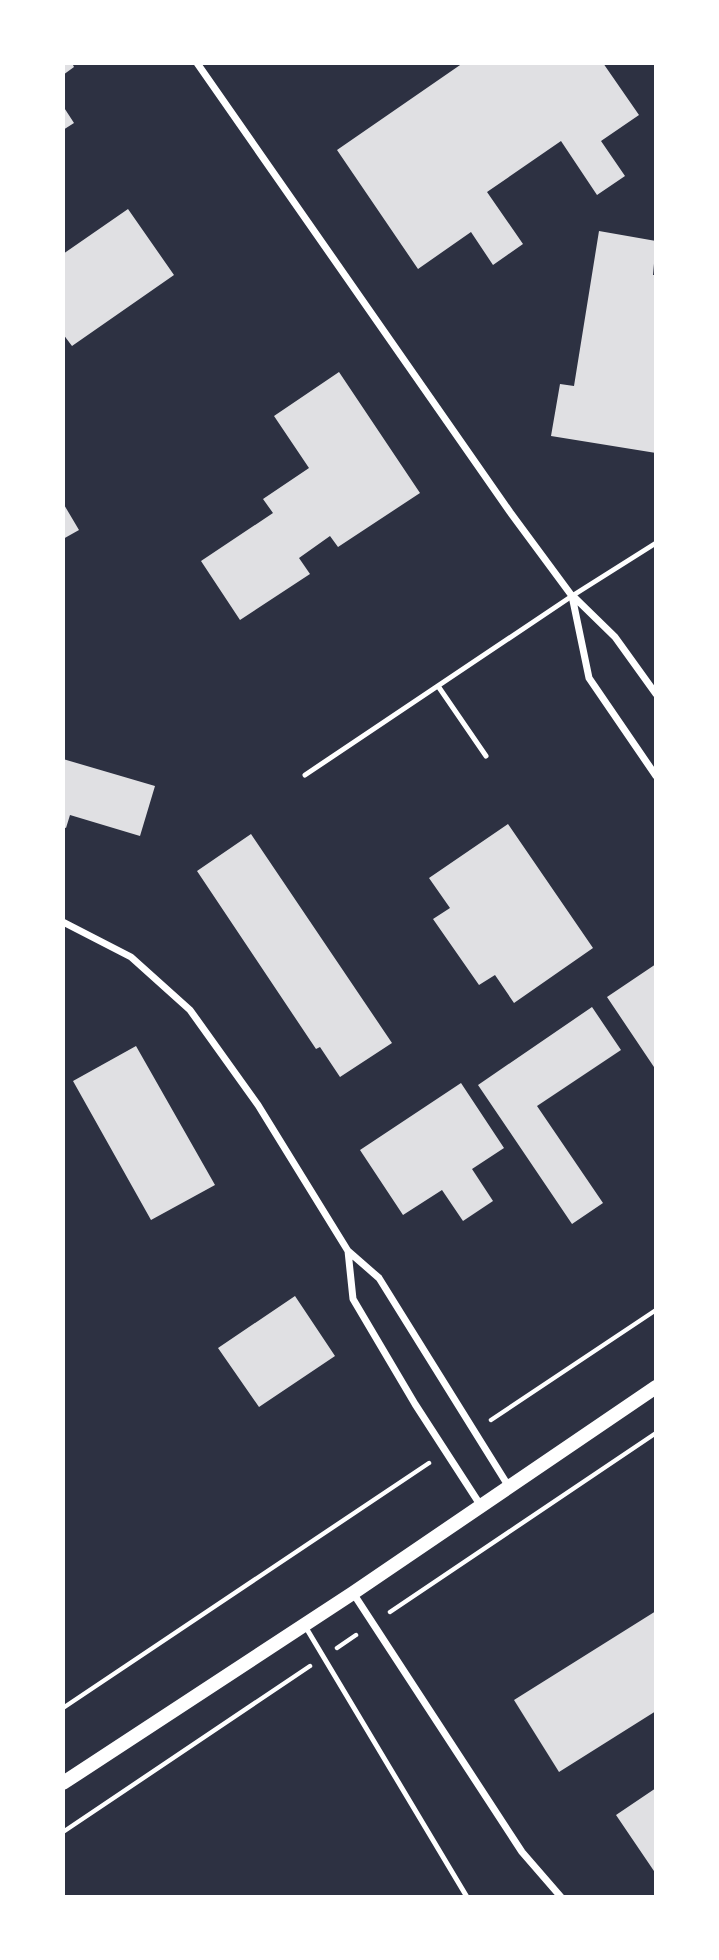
<svg xmlns="http://www.w3.org/2000/svg" width="719" height="1960" font-family="'Fira Sans',sans-serif">
  <rect width="100%" height="100%" fill="#2d3142"/>
  <!-- building -->
  <path fill="#e0e0e3" d="M 63,63 L 72,63 L 74,67 L 63,75 Z
    M 463,63 L 603,63 L 639,115 L 601,141 L 625,176 L 597,195 L 561,141 L 487,192 L 523,244 L 493,265 L 471,232 L 418,269 L 337,150 Z
    M 63,106 L 74,123 L 63,130 Z
    M 128,209 L 174,275 L 72,346 L 63,334 L 63,254 Z
    M 599,231 L 656,241 L 653,275 L 656,275 L 656,453 L 551,436 L 560,384 L 574,386 Z
    M 339,372 L 420,493 L 338,547 L 330,536 L 299,558 L 310,574 L 240,620 L 201,561 L 273,513 L 263,499 L 309,468 L 274,416 Z
    M 63,503 L 79,530 L 63,539 Z
    M 63,759 L 155,786 L 140,836 L 70,815 L 66,828 L 63,827 Z
    M 508,824 L 593,948 L 514,1003 L 495,975 L 479,985 L 433,919 L 450,908 L 429,878 Z
    M 251,834 L 392,1043 L 340,1077 L 320,1047 L 316,1049 L 197,871 Z
    M 656,964 L 656,1070 L 607,997 Z
    M 592,1007 L 621,1050 L 537,1106 L 603,1203 L 572,1224 L 478,1085 Z
    M 136,1046 L 215,1185 L 151,1220 L 73,1081 Z
    M 461,1083 L 504,1148 L 472,1169 L 493,1201 L 463,1221 L 442,1190 L 403,1215 L 360,1150 Z
    M 295,1296 L 335,1356 L 259,1407 L 218,1348 Z
    M 656,1611 L 656,1711 L 559,1772 L 514,1700 Z
    M 656,1788 L 656,1874 L 616,1815 Z"/>
  <g fill="none" stroke-linecap="round" stroke-linejoin="round">
    <!-- path -->
    <path stroke="#fff" stroke-width="4.5" d="M 491,1420 L 656,1310
      M 390,1612 L 656,1433
      M 337,1648 L 356,1635
      M 63,1708 L 429,1463
      M 63,1832 L 310,1666"/>
    <!-- service -->
    <path stroke="#fff" stroke-width="5" d="M 438,686 L 486,756
      M 305,775 L 572,596 L 656,543
      M 305,1626 L 467,1897"/>
    <!-- minor -->
    <path stroke="#fff" stroke-width="7" d="M 197,63 L 510,512 L 572,596 L 589,678 L 656,776
      M 573,596 L 615,637 L 656,694
      M 63,922 L 131,957 L 190,1010 L 258,1105 L 348,1251 L 353,1299 L 415,1404 L 481,1506
      M 348,1251 L 379,1278 L 509,1487
      M 353,1593 L 522,1852 L 561,1897"/>
    <!-- secondary -->
    <path stroke="#fff" stroke-width="14" d="M 63,1783 L 353,1593 L 656,1387"/>
  </g>
  <!-- border -->
  <rect width="719" height="1960" fill="none" stroke="#ffffff" stroke-width="130"/>
</svg>
